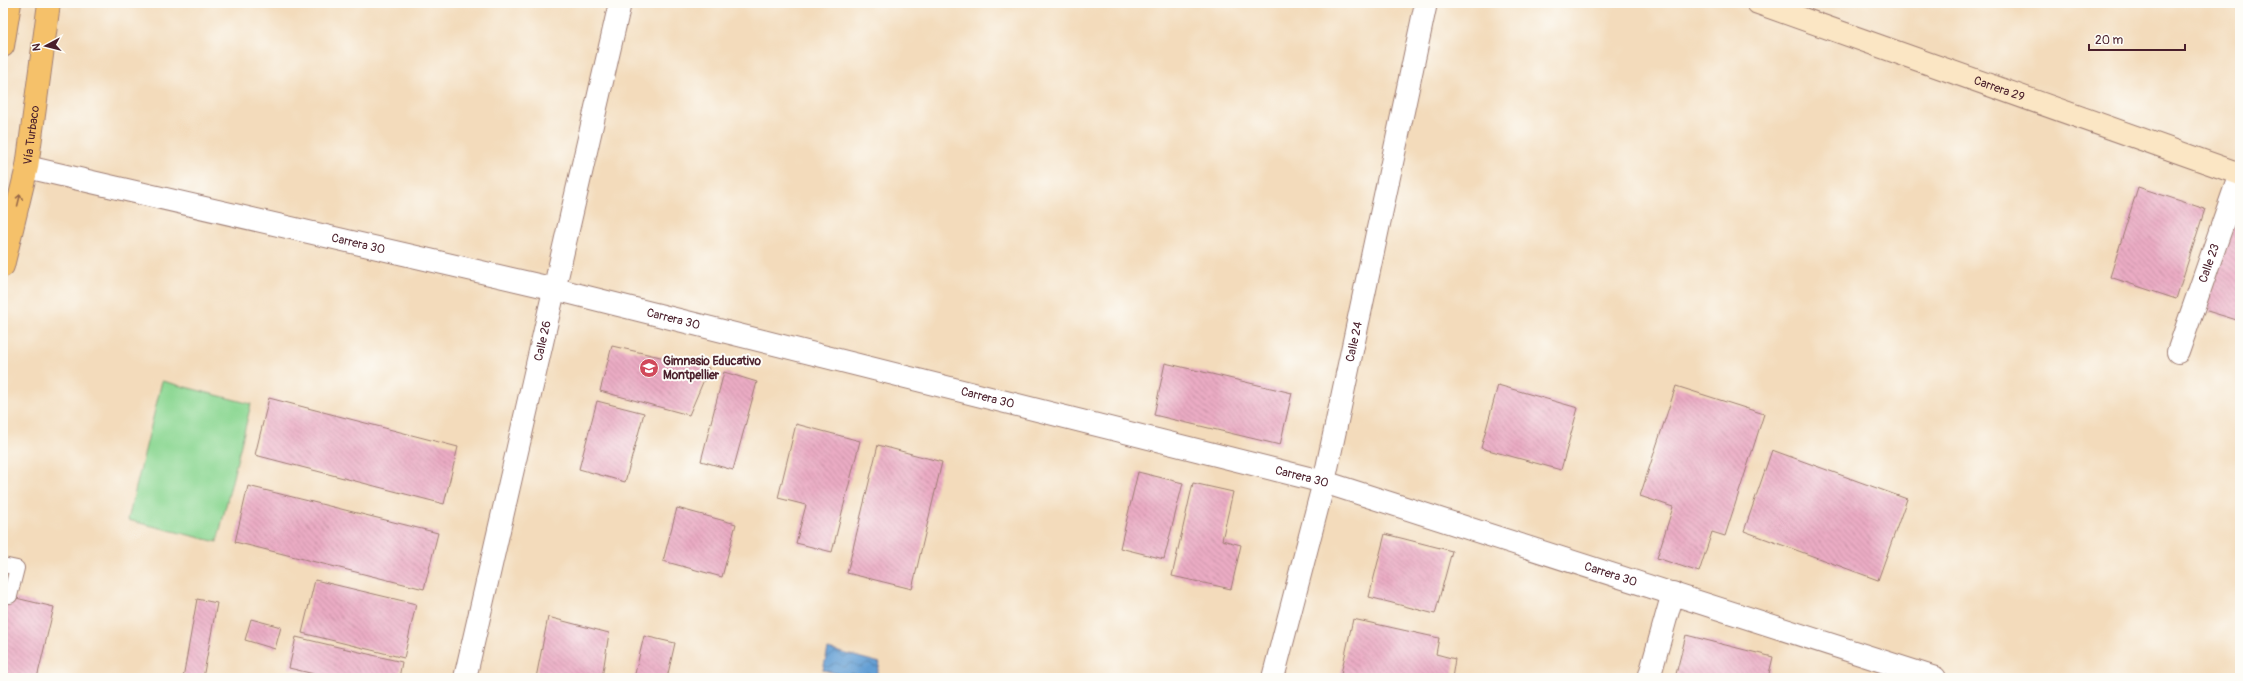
<svg xmlns="http://www.w3.org/2000/svg" width="2243" height="681" font-family="Pangolin,sans-serif">
  <defs>
    <pattern id="water-waves" width="16" height="10" patternUnits="userSpaceOnUse"><rect width="16" height="10" fill="#639fd4"/><path d="M0 5q4-4 8 0t8 0" fill="none" stroke="#5481ac"/></pattern>
    <pattern id="building-back-hatch" width="6" height="6" patternUnits="userSpaceOnUse"><rect width="6" height="6" fill="#ebacc4"/><path d="M-1 5l2 2M0 0l6 6M5-1l2 2" fill="none" stroke="#c08b9f"/></pattern>
  </defs>
  <rect width="100%" height="100%" fill="#fdfcf7"/>
  <filter id="ink" filterUnits="userSpaceOnUse"><feTurbulence type="fractalNoise" baseFrequency=".025" numOctaves="2"/><feDisplacementMap in="SourceGraphic" scale="8" xChannelSelector="R" yChannelSelector="G"/><feConvolveMatrix kernelMatrix="1 2 1 2 8 2 1 2 1" color-interpolation-filters="sRGB"/></filter>
  <filter id="wash" filterUnits="userSpaceOnUse"><feTurbulence type="fractalNoise" baseFrequency=".012" numOctaves="4" result="noise"/><feDisplacementMap in="SourceGraphic" scale="16" xChannelSelector="R" yChannelSelector="G"/><feGaussianBlur stdDeviation="0.9" result="paint"/><feColorMatrix in="noise" values="0 0 0 0 0 0 0 0 0 0 0 0 0 0 0 0 0 1.4 0 .05"/><feComposite in="paint" operator="in"/></filter>
  <g filter="url(#wash)">
    <rect width="100%" height="100%" fill="#f3dbbb"/>
    <!-- garden -->
    <path fill="#8ed894" stroke="#6c7c60" d="M 162,381 L 251,404 L 217,542 L 128,520 Z"/>
    <!-- water -->
    <path fill="url(#water-waves)" stroke="#565f80" d="M 828,649 L 880,663 L 876,678 L 854,678 L 823,670 Z"/>
    <g id="blocks">
      <!-- building -->
      <path fill="url(#building-back-hatch)" d="M 2138,187 L 2205,209 L 2176,299 L 2110,277 Z
        M 2240,206 L 2240,321 L 2204,310 Z
        M 612,346 L 709,368 L 689,415 L 600,391 Z
        M 1165,363 L 1292,393 L 1280,445 L 1154,415 Z
        M 724,372 L 757,382 L 733,470 L 701,461 Z
        M 1498,385 L 1578,408 L 1561,470 L 1481,448 Z
        M 1676,386 L 1764,414 L 1725,536 L 1712,532 L 1699,572 L 1657,558 L 1673,507 L 1640,496 Z
        M 269,398 L 458,447 L 444,504 L 255,455 Z
        M 597,401 L 644,413 L 625,482 L 579,469 Z
        M 796,424 L 860,441 L 832,552 L 796,543 L 806,505 L 778,498 Z
        M 878,445 L 942,462 L 912,589 L 847,573 Z
        M 1772,450 L 1907,499 L 1878,580 L 1744,531 Z
        M 1138,472 L 1183,483 L 1164,559 L 1120,548 Z
        M 1193,483 L 1233,492 L 1222,540 L 1241,545 L 1231,589 L 1172,576 Z
        M 248,486 L 438,533 L 424,589 L 235,542 Z
        M 677,508 L 736,524 L 722,577 L 663,561 Z
        M 1385,534 L 1452,551 L 1435,614 L 1369,597 Z
        M 315,580 L 416,604 L 404,658 L 302,633 Z
        M 3,595 L 54,607 L 37,678 L 3,678 Z
        M 197,599 L 217,603 L 203,678 L 183,678 Z
        M 548,617 L 609,633 L 602,678 L 536,678 Z
        M 251,619 L 281,627 L 275,649 L 245,640 Z
        M 1353,619 L 1439,638 L 1436,654 L 1455,659 L 1452,678 L 1340,678 Z
        M 1686,635 L 1773,657 L 1768,678 L 1675,678 Z
        M 644,636 L 675,643 L 667,678 L 634,678 Z
        M 296,637 L 402,662 L 399,678 L 331,678 L 289,668 Z
        M 288,674 L 302,677 L 302,678 L 287,678 Z"/>
    </g>
  </g>
  <g filter="url(#ink)">
    <use href="#blocks" fill-opacity="0" stroke="#9e7d73" stroke-width="1"/>
    <g fill="none" stroke-linecap="round" stroke-linejoin="round">
      <defs>
        <path id="lane" d="M 3,565 L 17,568 L 10,596"/>
        <g id="street">
          <path id="s1" d="M 27,167 L 555,289 L 1324,482 L 1935,678"/>
          <path id="s2" d="M 2178,352 L 2240,174"/>
          <path id="s3" d="M 465,678 L 620,3"/>
          <path id="s4" d="M 1273,678 L 1324,482 L 1426,3"/>
          <path d="M 1649,678 L 1673,593"/>
        </g>
        <g id="secondary">
          <path id="s5" d="M 1758,3 L 2240,174"/>
        </g>
        <g id="highway">
          <path d="M 3,46 L 10,3"/>
          <path id="s6" d="M 3,266 L 27,167 L 49,3"/>
        </g>
      </defs>
      <!-- lane casing -->
      <use href="#lane" stroke="#9e7d73" stroke-width="16"/>
      <!-- street casing -->
      <use href="#street" stroke="#9e7d73" stroke-width="24"/>
      <!-- secondary casing -->
      <use href="#secondary" stroke="#9e7d73" stroke-width="24"/>
      <!-- highway casing -->
      <use href="#highway" stroke="#9e7d73" stroke-width="24"/>
      <!-- lane -->
      <use href="#lane" stroke="#fff" stroke-width="14"/>
      <!-- street -->
      <use href="#street" stroke="#fff" stroke-width="22"/>
      <!-- secondary -->
      <use href="#secondary" stroke="#fbe6c4" stroke-width="22"/>
      <!-- highway -->
      <use href="#highway" stroke="#f5c16b" stroke-width="22"/>
    </g>
    <!-- one-way arrows -->
    <defs><path id="oneway-shaft" d="M-6 0H5M1.5-3L5.5 0L1.5 3" fill="none" stroke-width="1.6" stroke-linecap="round" stroke-linejoin="round"/></defs>
    <use stroke="#976848" href="#oneway-shaft" transform="translate(19 200) rotate(-76)"/>
  </g>
  <!-- icons -->
  <defs>
    <symbol id="school-disc" viewBox="-11 -11 22 22"><circle r="9.5" fill="#d1495b" stroke="#fdfcf7"/><path d="M0-5L7-2L0 1L-7-2ZM-4 1L0 2.5L4 1V4Q0 6-4 4Z" fill="#fff"/></symbol>
  </defs>
  <g fill-rule="evenodd">
    <use href="#school-disc" x="638" y="357" width="22" height="22"/>
  </g>
  <g text-anchor="middle" stroke-width="4" stroke-linejoin="round" paint-order="stroke">
    <!-- street labels -->
    <g font-size="12" fill="#4a1f2b" stroke="#fdfcf7">
      <text dy="4" stroke="none"><textPath href="#s5" startOffset="256">Carrera 29</textPath></text>
      <text dy="4" stroke="none"><textPath href="#s6" startOffset="134">Vía Turbaco</textPath></text>
      <text dy="4" stroke="none"><textPath href="#s1" startOffset="340">Carrera 30</textPath></text>
      <text dy="4" stroke="none"><textPath href="#s2" startOffset="94">Calle 23</textPath></text>
      <text dy="4" stroke="none"><textPath href="#s1" startOffset="664">Carrera 30</textPath></text>
      <text dy="4" stroke="none"><textPath href="#s3" startOffset="346">Calle 26</textPath></text>
      <text dy="4" stroke="none"><textPath href="#s4" startOffset="346">Calle 24</textPath></text>
      <text dy="4" stroke="none"><textPath href="#s1" startOffset="988">Carrera 30</textPath></text>
      <text dy="4" stroke="none"><textPath href="#s1" startOffset="1312">Carrera 30</textPath></text>
      <text dy="4" stroke="none"><textPath href="#s1" startOffset="1636">Carrera 30</textPath></text>
    </g>
    <!-- poi labels -->
    <g font-size="12" font-weight="bold" fill="#4a1f2b" stroke="#fdfcf7" text-anchor="start">
      <text x="663" y="365">Gimnasio Educativo<tspan x="663" dy="14">Montpellier</tspan></text>
    </g>
  </g>
  <!-- margin -->
  <rect width="2243" height="681" fill="none" stroke="#fdfcf7" stroke-width="16"/>
  <!-- north arrow -->
  <g transform="translate(46 46) rotate(263)" stroke="#fdfcf7" stroke-width="3" paint-order="stroke">
  <path d="M0-3L7 15L0 10L-7 15Z" fill="#4a1f2b"/>
  <text y="-6" font-size="11" font-weight="bold" text-anchor="middle" fill="#4a1f2b">N</text>
  </g>
  <!-- scale -->
  <path d="M2089 44v6h96v-6" fill="none" stroke="#4a1f2b" stroke-width="2"/>
  <text x="2095" y="44" font-size="12" fill="#4a1f2b" stroke="#fdfcf7" stroke-width="3" paint-order="stroke">20 m</text>
</svg>
